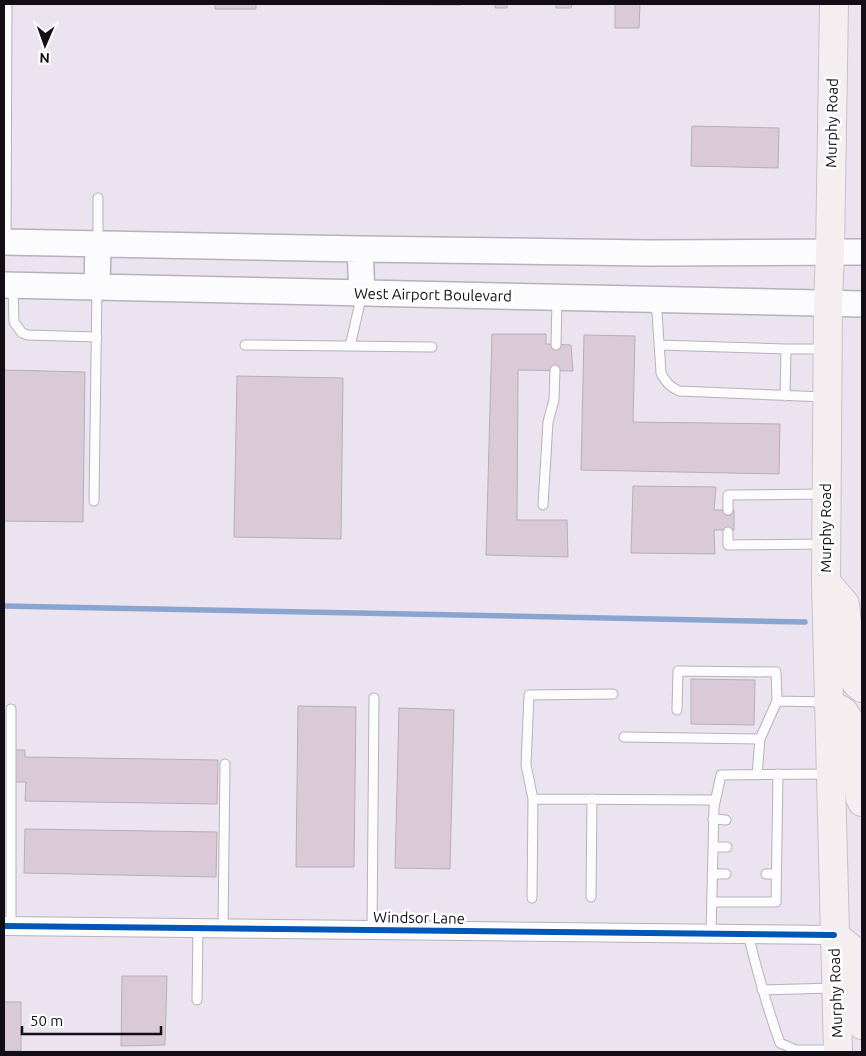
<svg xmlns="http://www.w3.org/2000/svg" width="866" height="1056" viewBox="0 0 866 1056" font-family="Ubuntu,sans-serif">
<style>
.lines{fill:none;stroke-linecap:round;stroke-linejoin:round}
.stream{stroke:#8aa4d0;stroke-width:5.5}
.building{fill:#dacad7;stroke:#b6aeb6}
.service-casing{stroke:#b6b1ba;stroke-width:11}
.minor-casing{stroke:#b6b1ba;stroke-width:20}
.secondary-casing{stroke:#b6b1ba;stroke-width:28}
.primary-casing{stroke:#c4c1c6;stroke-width:30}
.service{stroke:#fcfbfd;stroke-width:9}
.minor{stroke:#fcfbfd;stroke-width:18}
.secondary{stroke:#fcfbfd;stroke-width:25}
.primary{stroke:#f5eef0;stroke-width:28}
.cycleway-casing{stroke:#fff;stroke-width:9}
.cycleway{stroke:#0057b8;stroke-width:6}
.labels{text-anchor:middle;stroke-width:5;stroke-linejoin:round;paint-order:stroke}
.street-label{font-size:15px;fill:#130e15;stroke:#fff}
</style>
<rect width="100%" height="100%" fill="#ebe4f0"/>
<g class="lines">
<path class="stream" d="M 4,606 L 805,622"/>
</g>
<path class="building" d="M 215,4 L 461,4 L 461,5 L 256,4 L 256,9 L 215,9 Z
M 495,4 L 507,4 L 507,8 L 495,8 Z
M 556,4 L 572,4 L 571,8 L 556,8 Z
M 615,4 L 640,4 L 639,28 L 615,28 Z
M 692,126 L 779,128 L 778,168 L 691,166 Z
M 492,334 L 546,334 L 546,344 L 571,345 L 573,371 L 518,370 L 517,520 L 567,520 L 568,557 L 486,555 Z
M 584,335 L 635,336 L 633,422 L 780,424 L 779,474 L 581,470 Z
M 4,370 L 85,372 L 83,522 L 4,521 Z
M 237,376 L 343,378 L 341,539 L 234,537 Z
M 633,486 L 716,487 L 714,510 L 734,510 L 734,530 L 714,530 L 715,554 L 631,553 Z
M 691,679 L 755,680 L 754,725 L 691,724 Z
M 298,706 L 356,707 L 354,867 L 296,867 Z
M 399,708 L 454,710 L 450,869 L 395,868 Z
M 13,750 L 25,750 L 25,757 L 218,760 L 217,804 L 25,801 L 26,782 L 13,782 Z
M 25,829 L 217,832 L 216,877 L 24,873 Z
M 122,976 L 167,976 L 165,1045 L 121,1046 Z
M 4,1002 L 21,1002 L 21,1051 L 4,1051 Z"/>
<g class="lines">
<g class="service-casing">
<path id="service" d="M 6,241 L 7,4
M 98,243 L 98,198
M 13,286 L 14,322 L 22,333 L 28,335 L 97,337
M 651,303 L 657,312 L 661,373 C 665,382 670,387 679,391 L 825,397
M 245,345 L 432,347
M 556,345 L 557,300
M 659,345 L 786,349 L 824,349
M 350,346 L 362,294
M 785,396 L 786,349
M 94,501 L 97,287
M 543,505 L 548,422 L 554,400 L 555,370
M 728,510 L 728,495 L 825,494
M 728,532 L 728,545 L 824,544
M 677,710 L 678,671 L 776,672 L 777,701 L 826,702
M 624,737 L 760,739
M 757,775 L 760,739 L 777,701
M 533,799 L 526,765 L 529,695 L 613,694
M 713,819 L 726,820
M 713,847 L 727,847
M 712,874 L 726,874
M 766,874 L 776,874
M 591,897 L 592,799
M 532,898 L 533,799 L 715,800
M 712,902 L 776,902 L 778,774
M 11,926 L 11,709
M 223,928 L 225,764
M 372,930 L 374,698
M 711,934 L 714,807 L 721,775 L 827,774
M 748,934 C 757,971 767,1007 780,1043 L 796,1050 L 835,1050
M 762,990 L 833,988
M 197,1000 L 198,928"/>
</g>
<g class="minor-casing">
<path id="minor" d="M 4,926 L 834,935"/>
</g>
<g class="secondary-casing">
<path id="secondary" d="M 4,242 L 360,249 L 650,253 L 862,252
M 360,249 L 362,293
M 4,285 L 862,304
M 97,287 L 98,244"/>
</g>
<g class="primary-casing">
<path id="primary" d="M 834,4 L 830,252 L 828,303 L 826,582 L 838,1052
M 826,582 L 845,604 L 851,662 L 856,683 L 862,688
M 828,702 L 844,712 L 855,729 L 860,798 L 862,802
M 834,935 L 853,950 L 859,974 L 862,1025"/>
</g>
<use href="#service" class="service"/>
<use href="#minor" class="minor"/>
<use href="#secondary" class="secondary"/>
<use href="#primary" class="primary"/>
<g class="cycleway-casing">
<path id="cycleway" d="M 4,926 L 834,935"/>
</g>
<use href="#cycleway" class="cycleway"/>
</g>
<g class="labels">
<g class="street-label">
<text transform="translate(832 123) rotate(-89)" y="5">Murphy Road</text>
<text transform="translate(433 295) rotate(1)" y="5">West Airport Boulevard</text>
<text transform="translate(826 528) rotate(-90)" y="5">Murphy Road</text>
<text transform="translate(419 918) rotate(1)" y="5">Windsor Lane</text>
<text transform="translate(836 993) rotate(-92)" y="5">Murphy Road</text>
</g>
</g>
<rect width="866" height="1056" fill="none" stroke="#130e15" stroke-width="10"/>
<g transform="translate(45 45) rotate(182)" stroke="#ffffff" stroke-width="4" paint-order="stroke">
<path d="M0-4L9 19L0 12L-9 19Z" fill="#130e15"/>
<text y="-8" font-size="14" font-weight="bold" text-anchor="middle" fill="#130e15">N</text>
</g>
<path d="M22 1026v8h139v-8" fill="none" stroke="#130e15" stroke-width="2.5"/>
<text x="30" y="1026" font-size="15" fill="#130e15" stroke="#ffffff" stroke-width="4" paint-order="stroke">50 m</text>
</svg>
